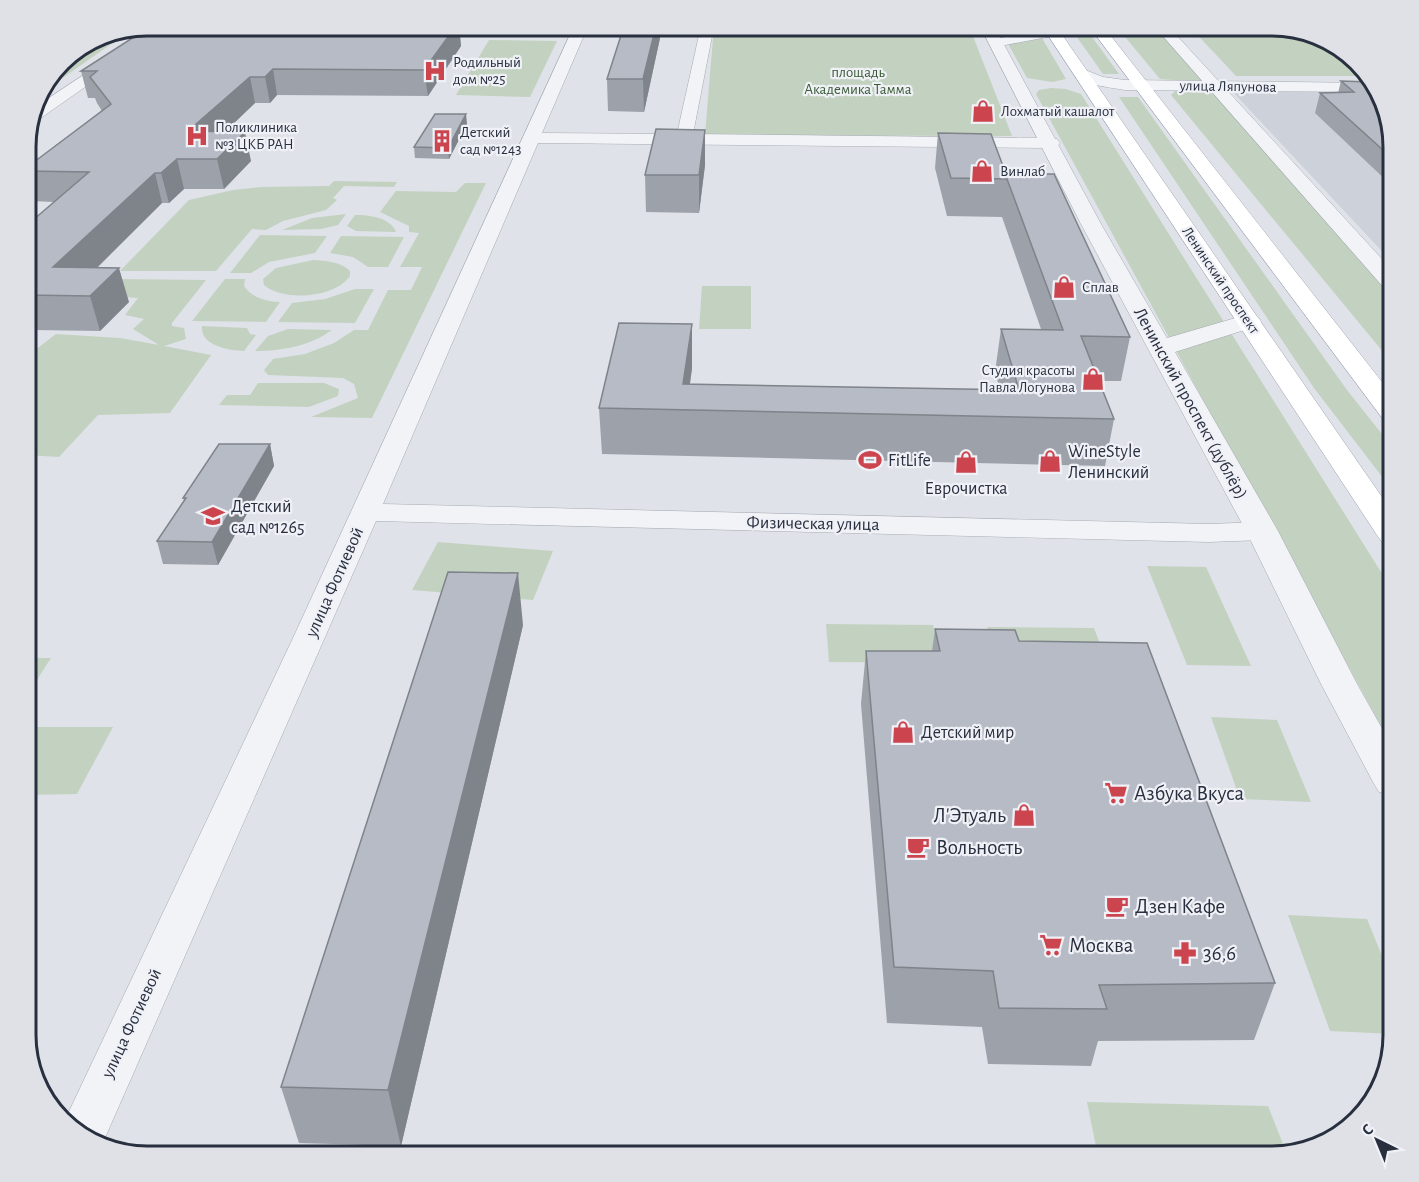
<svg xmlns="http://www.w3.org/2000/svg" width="1419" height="1182" viewBox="0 0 1419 1182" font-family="'Alegreya Sans',sans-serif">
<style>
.built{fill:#cdd1da}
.green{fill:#c3d2c0}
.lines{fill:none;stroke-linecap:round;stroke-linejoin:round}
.minor-casing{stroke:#a4a9b2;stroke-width:1}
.tertiary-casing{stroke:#a4a9b2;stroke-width:1}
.primary-casing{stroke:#9fa5b4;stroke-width:1}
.minor{fill:#f2f3f7;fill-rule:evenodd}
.tertiary{fill:#f2f3f7;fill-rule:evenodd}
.primary{fill:#fff;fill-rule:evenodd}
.wall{fill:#9da1a9}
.shaded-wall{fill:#7f838a}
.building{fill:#b6bbc5;stroke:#7f838a;stroke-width:1.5}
.labels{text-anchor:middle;stroke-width:4.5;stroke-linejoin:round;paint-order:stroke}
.far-poi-label{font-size:15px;fill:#282f3f;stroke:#eff1f6;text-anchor:start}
.far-park-label{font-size:15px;fill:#395b36;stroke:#eff1f6}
.far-street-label{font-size:15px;fill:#282f3f;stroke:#eff1f6}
.street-label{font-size:18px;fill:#282f3f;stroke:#eff1f6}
.poi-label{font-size:18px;fill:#282f3f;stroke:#eff1f6;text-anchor:start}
.near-poi-label{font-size:21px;fill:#282f3f;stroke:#eff1f6;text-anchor:start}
.rim{fill:none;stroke:#282f3f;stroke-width:3}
</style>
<rect width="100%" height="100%" fill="#dfe2e8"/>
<path class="built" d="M 1230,89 L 1378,91 L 1393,147 L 1393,263 Z"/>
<path class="green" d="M 714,26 L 969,26 L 1012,136 L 705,135 Z
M 998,26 L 1035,26 L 1066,79 L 1052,82 L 1027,78 Z
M 1069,26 L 1084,26 L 1119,74 L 1103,74 Z
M 1116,26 L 1154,26 L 1203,80 L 1198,82 L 1160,79 Z
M 1189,26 L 1272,26 L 1318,35 L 1352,56 L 1367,76 L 1236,76 Z
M 134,28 L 37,96 L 67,56 L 101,35 Z
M 489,40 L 557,41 L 530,97 L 456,95 Z
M 1051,88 L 1066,89 L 1081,94 L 1393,591 L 1393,748 L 1036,94 L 1039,90 Z
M 1176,90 L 1195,90 L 1219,95 L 1393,287 L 1393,364 L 1171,95 Z
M 1119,97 L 1138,97 L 1347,390 L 1393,448 L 1393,491 L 1314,388 Z
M 334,181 L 397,182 L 394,187 L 344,186 L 333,198 L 337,200 L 326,210 L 283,221 L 266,230 L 252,229 L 216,271 L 120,271 L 189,200 L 233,190 L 260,187 L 329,186 Z
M 465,183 L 486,183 L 372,418 L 311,417 L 358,398 L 354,384 L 343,378 L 268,375 L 264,370 L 273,359 L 305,354 L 334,343 L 354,330 L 368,330 L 388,290 L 411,290 L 422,267 L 400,267 L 419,233 L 409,232 L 409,226 L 380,212 L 396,191 L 456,192 Z
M 346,214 L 338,225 L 321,229 L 282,230 L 312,218 Z
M 355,215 C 369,215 390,217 396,232 L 356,231 L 347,226 Z
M 260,235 L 327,236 L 315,253 L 269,262 L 251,273 L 230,273 Z
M 341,236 L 404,237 L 388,267 L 368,267 L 353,257 L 330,253 Z
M 313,260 C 326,261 340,261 350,271 L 350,276 C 335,298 284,302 264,285 L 263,279 L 276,268 Z
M 117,279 L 206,280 L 172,323 L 172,326 L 184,328 L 186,339 L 164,346 L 211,355 L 170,413 L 98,415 L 59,457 L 26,455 L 26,357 L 56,334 L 120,338 L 159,345 L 133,329 L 144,319 L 125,315 L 138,298 L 121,297 Z
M 225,279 L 245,279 L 244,286 C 252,298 266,301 280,302 L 266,322 L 192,321 Z
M 702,286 L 751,286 L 751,329 L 699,329 Z
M 355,289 L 374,289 L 355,323 L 278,322 L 292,303 L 325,299 Z
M 202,326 L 247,328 L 250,334 L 256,335 L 244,351 C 229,350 200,346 202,326 Z
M 288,329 L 332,330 C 310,346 282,351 255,351 L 268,336 Z
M 258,383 L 324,383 L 339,389 L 338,396 L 309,407 L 219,405 L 227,395 L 250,395 Z
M 438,542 L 553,551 L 533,600 L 412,590 Z
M 1147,566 L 1206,567 L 1251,666 L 1187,665 Z
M 826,624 L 933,625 L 940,663 L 829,662 Z
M 987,627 L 1094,628 L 1108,665 L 997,664 Z
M 26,658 L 51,658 L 33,686 L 26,686 Z
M 1211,717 L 1277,720 L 1311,802 L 1240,799 Z
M 29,727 L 113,727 L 77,794 L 26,795 L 26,733 Z
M 1288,915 L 1367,919 L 1393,983 L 1393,1034 L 1330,1031 Z
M 1087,1102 L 1268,1106 L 1287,1154 L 1272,1156 L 1098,1156 Z"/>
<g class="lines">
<g class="minor-casing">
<path id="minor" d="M 157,26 L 172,26 L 38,120 L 30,122 L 34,108 Z
M 574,26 L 588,26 L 542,133 L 677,134 L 701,26 L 714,26 L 693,134 L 1051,138 L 1057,139 L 1060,143 L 1057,147 L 1051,148 L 538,143 L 383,504 L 1209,524 L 1262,522 L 1272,525 L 1277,531 L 1272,537 L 1262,540 L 1209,542 L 376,521 L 101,1147 L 64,1122 L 293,638 Z
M 1053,28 L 1060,32 L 1058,35 L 995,47 L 988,43 L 995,39 Z
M 1083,69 L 1103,77 L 1125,80 L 1372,83 L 1378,92 L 1125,90 C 1109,87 1087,86 1075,74 L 1078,71 Z"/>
</g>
<g class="tertiary-casing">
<path id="tertiary" d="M 980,26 L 994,26 L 1101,224 L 1167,338 L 1249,314 L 1257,316 L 1261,321 L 1257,326 L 1175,352 L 1278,531 L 1357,684 L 1393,748 L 1393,796 L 1379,792 L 1373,782 L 1321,684 L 1246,531 L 1081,224 Z
M 1154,26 L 1168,26 L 1393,271 L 1393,291 L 1385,289 Z"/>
</g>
<g class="primary-casing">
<path id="primary" d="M 1042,26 L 1056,26 L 1393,513 L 1393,544 L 1382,542 L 1377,535 Z
M 1089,26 L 1103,26 L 1393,396 L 1393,421 L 1383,419 Z"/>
</g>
<use href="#minor" class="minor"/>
<use href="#tertiary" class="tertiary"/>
<use href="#primary" class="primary"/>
</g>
<path class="wall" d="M 151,26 L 459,26 L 461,46 L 428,96 L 277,95 L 270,103 L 255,103 L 225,132 L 251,161 L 224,189 L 184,189 L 169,203 L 162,203 L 97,268 L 129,302 L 100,331 L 35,330 L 26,338 L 26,226 L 54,202 L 31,201 L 26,185 L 26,168 L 102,111 L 97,103 L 95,98 L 88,98 L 81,71 Z
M 660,38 L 644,112 L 608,111 L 607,79 Z
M 1341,81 L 1371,82 L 1394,147 L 1394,184 L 1390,184 L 1315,113 L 1320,93 L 1338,93 Z
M 467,124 L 449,159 L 415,158 L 414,147 Z
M 938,133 L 1006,174 L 1130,337 L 1121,381 L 1099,381 L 1114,419 L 1105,466 L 602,454 L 599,408 L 692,324 L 692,368 L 690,384 L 1000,390 L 995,372 L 1001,329 L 1041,329 L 1002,217 L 947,216 L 935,168 Z
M 705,165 L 699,213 L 646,212 L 645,175 Z
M 270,444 L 274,466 L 218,565 L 163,564 L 157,541 L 184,500 L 183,498 Z
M 523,625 L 401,1146 L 299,1143 L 281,1087 Z
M 935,629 L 1019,641 L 1275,983 L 1254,1040 L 1098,1041 L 1091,1066 L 988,1064 L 982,1027 L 887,1023 L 861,704 L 866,651 L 932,651 Z"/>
<path class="shaded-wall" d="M 456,26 L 459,26 L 461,46 L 428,96 L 424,70 Z
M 656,26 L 660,26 L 660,38 L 644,112 L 643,79 Z
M 273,69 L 277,95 L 270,103 L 265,77 Z
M 250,77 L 255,103 L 196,159 L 188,131 Z
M 466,114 L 467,124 L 449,159 L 448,148 Z
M 705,130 L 705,165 L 699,213 L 699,175 Z
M 245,132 L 251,161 L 224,189 L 217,159 Z
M 177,159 L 184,189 L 169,203 L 161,173 Z
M 155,173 L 162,203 L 68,296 L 53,267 Z
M 119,268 L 129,302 L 100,331 L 90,296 Z
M 26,301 L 35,330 L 26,338 Z
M 692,324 L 692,368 L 686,410 L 683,384 Z
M 270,444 L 274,466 L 218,565 L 212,542 Z
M 518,573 L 523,625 L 401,1146 L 388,1090 Z"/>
<path class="building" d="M 151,26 L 456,26 L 424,70 L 273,69 L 265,77 L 250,77 L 188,131 L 245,132 L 217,159 L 177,159 L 161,173 L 155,173 L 53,267 L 119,268 L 90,296 L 26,295 L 26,226 L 89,172 L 26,171 L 26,168 L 111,104 L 90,77 L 97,71 L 81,71 Z
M 624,26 L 656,26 L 643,79 L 607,79 Z
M 1341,81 L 1371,82 L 1384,100 L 1394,147 L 1394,160 L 1320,93 L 1354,92 Z
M 435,114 L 466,114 L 448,148 L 414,147 Z
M 656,129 L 705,130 L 699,175 L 645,175 Z
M 938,133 L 991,134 L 1006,174 L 1054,174 L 1130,337 L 1081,336 L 1114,419 L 599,408 L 619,323 L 692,324 L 683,384 L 1019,390 L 1001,329 L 1063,330 L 1007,179 L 951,178 Z
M 219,444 L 270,444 L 212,542 L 157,541 L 186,498 L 183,498 Z
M 448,572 L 518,573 L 388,1090 L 281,1087 Z
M 935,629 L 1015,630 L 1019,641 L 1147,643 L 1275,983 L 1099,985 L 1107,1009 L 999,1008 L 993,971 L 894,967 L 866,651 L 940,651 Z"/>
<defs>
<g id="hospital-bare" transform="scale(1.8)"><path d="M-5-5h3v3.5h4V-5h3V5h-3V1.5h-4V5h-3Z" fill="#cc454e" stroke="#eff1f6" stroke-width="2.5" paint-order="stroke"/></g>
<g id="shop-bare" transform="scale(1.8)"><path d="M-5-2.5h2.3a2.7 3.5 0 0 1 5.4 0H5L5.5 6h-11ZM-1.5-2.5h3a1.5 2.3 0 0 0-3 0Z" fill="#cc454e" stroke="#eff1f6" stroke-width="2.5" paint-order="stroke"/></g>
<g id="building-bare" transform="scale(1.8)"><path d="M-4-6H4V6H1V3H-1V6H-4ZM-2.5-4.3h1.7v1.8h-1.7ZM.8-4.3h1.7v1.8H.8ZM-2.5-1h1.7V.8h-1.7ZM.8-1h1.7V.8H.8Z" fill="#cc454e" stroke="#eff1f6" stroke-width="2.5" paint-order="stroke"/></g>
<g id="stadium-bare" transform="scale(1.8)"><path d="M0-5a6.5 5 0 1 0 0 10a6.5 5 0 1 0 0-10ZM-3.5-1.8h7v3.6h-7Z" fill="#cc454e" stroke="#eff1f6" stroke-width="2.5" paint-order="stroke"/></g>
<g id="school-bare" transform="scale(1.8)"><path d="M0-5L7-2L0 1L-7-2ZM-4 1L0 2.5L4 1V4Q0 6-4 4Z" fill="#cc454e" stroke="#eff1f6" stroke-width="2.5" paint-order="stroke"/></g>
<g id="supermarket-bare" transform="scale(1.8)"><path d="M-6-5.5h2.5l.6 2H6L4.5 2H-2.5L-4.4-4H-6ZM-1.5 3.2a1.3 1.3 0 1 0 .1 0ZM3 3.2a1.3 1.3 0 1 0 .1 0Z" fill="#cc454e" stroke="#eff1f6" stroke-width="2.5" paint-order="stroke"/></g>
<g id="cafe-bare" transform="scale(1.8)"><path d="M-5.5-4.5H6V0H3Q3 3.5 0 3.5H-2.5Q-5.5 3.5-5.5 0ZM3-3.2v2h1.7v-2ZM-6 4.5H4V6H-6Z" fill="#cc454e" stroke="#eff1f6" stroke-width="2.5" paint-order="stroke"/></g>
<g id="pharmacy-bare" transform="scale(1.8)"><path d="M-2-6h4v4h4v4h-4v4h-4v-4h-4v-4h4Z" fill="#cc454e" stroke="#eff1f6" stroke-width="2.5" paint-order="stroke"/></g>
</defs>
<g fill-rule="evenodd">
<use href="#hospital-bare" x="435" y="71"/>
<use href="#shop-bare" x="983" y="111"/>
<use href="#hospital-bare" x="197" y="136"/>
<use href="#building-bare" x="442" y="141"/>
<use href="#shop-bare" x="982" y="171"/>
<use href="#shop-bare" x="1064" y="287"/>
<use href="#shop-bare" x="1093" y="379"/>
<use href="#stadium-bare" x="870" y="460"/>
<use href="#shop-bare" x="1050" y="461"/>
<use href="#shop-bare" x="966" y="462"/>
<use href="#school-bare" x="213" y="516"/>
<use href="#shop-bare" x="903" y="732"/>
<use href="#supermarket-bare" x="1116" y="793"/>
<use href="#shop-bare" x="1024" y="815"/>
<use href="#cafe-bare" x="918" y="847"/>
<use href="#cafe-bare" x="1117" y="906"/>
<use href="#supermarket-bare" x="1051" y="945"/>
<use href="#pharmacy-bare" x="1185" y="953"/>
</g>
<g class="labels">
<g class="far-poi-label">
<text x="453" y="67">Родильный<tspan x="453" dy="17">дом №25</tspan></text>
<text x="1001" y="116">Лохматый кашалот</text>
<text x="215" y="132">Поликлиника<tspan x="215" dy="17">№3 ЦКБ РАН</tspan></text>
<text x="460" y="137">Детский<tspan x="460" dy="17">сад №1243</tspan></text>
<text x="1000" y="176">Винлаб</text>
<text x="1082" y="292">Сплав</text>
<text x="1075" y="375" text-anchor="end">Студия красоты<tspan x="1075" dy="17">Павла Логунова</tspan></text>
</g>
<g class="far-park-label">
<text x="858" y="77">площадь<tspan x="858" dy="17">Академика Тамма</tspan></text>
</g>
<g class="far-street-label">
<text transform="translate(1228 86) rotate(1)" y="5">улица Ляпунова</text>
<text transform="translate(1221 280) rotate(56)" y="5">Ленинский проспект</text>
</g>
<g class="street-label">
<text transform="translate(1191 403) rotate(61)" y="6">Ленинский проспект (дублёр)</text>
<text transform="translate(813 523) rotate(1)" y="6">Физическая улица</text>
<text transform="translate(334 582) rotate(-66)" y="6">улица Фотиевой</text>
<text transform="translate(131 1023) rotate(-65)" y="6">улица Фотиевой</text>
</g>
<g class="poi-label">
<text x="1068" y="457">WineStyle<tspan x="1068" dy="21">Ленинский</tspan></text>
<text x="888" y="466">FitLife</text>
<text x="966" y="494" text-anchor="middle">Еврочистка</text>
<text x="231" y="512">Детский<tspan x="231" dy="21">сад №1265</tspan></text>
<text x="921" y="738">Детский мир</text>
</g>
<g class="near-poi-label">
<text x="1134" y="800">Азбука Вкуса</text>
<text x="1006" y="822" text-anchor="end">Л'Этуаль</text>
<text x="936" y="854">Вольность</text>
<text x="1135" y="913">Дзен Кафе</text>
<text x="1069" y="952">Москва</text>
<text x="1203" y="960">36,6</text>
</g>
</g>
<path d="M0 0H1419V1182H0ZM147 36H1272A111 111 0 0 1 1383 147V1035A111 111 0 0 1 1272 1146H147A111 111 0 0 1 36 1035V147A111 111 0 0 1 147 36Z" fill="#dfe1e7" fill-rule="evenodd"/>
<path class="rim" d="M147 36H1272A111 111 0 0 1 1383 147V1035A111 111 0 0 1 1272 1146H147A111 111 0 0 1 36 1035V147A111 111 0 0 1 147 36Z"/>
<g transform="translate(1377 1140) rotate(317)" stroke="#eff1f6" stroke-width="4.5" paint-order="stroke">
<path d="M0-4.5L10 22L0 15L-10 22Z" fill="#282f3f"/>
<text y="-9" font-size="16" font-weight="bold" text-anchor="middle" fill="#282f3f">С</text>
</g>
</svg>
